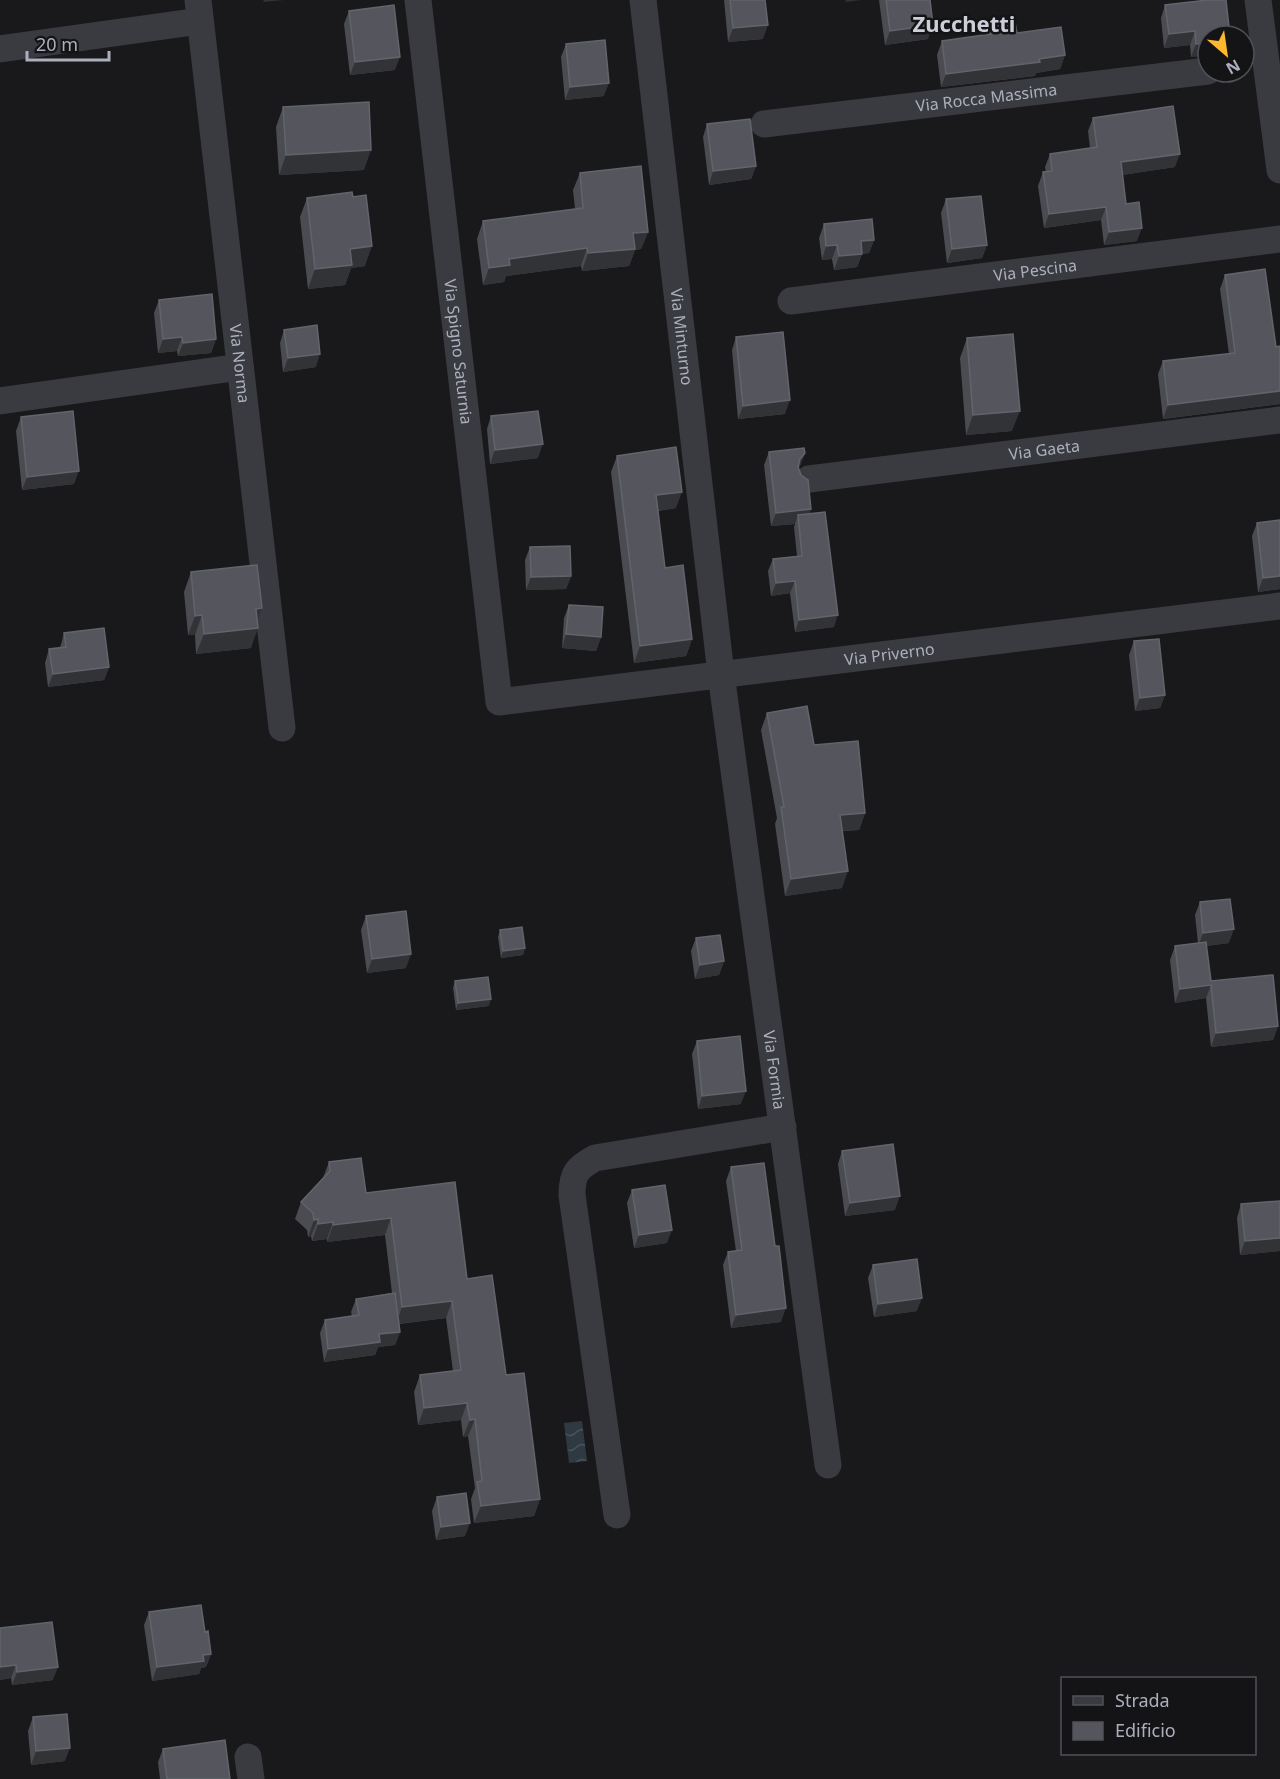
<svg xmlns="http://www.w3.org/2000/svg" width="1280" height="1779" viewBox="0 0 1280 1779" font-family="'Noto Sans',sans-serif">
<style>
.water{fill:url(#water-waves)}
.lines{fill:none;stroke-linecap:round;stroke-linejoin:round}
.street{stroke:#3a3b41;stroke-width:27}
.wall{fill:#4a4c51}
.shaded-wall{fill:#323337}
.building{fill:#55565d;stroke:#62646c;stroke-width:1.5}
.labels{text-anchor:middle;stroke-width:5;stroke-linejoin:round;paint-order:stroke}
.street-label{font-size:16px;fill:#abb0bc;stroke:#141417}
.district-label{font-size:22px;font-weight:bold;fill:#cccfd8;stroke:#141417}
</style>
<defs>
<pattern id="water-waves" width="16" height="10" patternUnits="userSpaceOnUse" patternTransform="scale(1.5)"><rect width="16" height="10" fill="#2e3941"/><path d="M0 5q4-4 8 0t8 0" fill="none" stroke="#4a535a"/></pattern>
</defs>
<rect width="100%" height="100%" fill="#19191c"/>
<path class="water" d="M 582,1421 L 587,1461 L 569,1463 L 564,1423 Z"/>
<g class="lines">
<g class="street">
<path id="s1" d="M 198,0 L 282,728"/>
<path id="s2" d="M 418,0 L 499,702 L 1280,606"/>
<path id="s3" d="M 643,0 L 721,674 L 828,1465"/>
<path d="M 1258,0 L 1280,170"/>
<path d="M 0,49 L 200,21"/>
<path id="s4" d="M 764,124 L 1208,71"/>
<path id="s5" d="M 791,301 L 1280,239"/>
<path d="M 0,401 L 240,367"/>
<path id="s6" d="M 809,479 L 1280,420"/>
<path d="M 617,1515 L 572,1195 C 572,1173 577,1168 595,1158 L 783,1127"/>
<path d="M 248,1757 L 251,1779"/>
</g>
</g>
<path class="wall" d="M 724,0 L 765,0 L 763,39 L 728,42 Z
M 879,0 L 930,0 L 928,39 L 885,45 Z
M 1165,5 L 1230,36 L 1191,57 L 1190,45 L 1164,48 L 1161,18 Z
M 349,11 L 395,70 L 350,75 L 344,24 Z
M 990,26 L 1017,33 L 1065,55 L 1060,69 L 1036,73 L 1035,76 L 941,87 L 937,55 L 942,41 L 986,35 Z
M 566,44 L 604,96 L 565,100 L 561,57 Z
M 283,107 L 364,170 L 279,175 L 276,127 Z
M 1093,118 L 1175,167 L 1122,175 L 1126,204 L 1137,241 L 1104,245 L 1101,220 L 1044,228 L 1038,186 L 1043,172 L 1046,172 L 1045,167 L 1050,154 L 1090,148 L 1088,131 Z
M 707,124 L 756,166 L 751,179 L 709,185 L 703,137 Z
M 580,173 L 648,232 L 641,249 L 635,250 L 629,266 L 582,271 L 581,266 L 506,276 L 504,282 L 483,285 L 477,239 L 483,221 L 575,209 L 573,190 Z
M 307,198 L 365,266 L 351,268 L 345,285 L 308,289 L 300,217 Z
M 946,199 L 987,245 L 982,258 L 947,263 L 941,213 Z
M 824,224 L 874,240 L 869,253 L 862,254 L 857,267 L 834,270 L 832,259 L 822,260 L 819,238 Z
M 1225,275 L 1276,347 L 1280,346 L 1280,404 L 1163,419 L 1158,374 L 1163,361 L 1229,354 L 1220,289 Z
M 159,300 L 216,339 L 211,353 L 178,356 L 177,351 L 158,353 L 154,313 Z
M 284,330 L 316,367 L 283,372 L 280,343 Z
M 736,337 L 785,414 L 738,419 L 732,350 Z
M 967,338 L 1012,431 L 966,435 L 960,358 Z
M 491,416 L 538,458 L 490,464 L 487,429 Z
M 21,417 L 74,484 L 22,490 L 16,431 Z
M 769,452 L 805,453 L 799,468 L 811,509 L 809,514 L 834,627 L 795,632 L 790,593 L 771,596 L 768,571 L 773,559 L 797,556 L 794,527 L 795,524 L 771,526 L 764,465 Z
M 617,456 L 676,508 L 658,511 L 665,568 L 692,639 L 686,656 L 634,663 L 611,472 Z
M 1280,520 L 1280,589 L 1258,592 L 1252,536 L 1257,523 Z
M 530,547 L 571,576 L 566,589 L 526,590 L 525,560 Z
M 191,572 L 262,608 L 257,621 L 251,648 L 196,654 L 195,635 L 188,635 L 184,592 Z
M 569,605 L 601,637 L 596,651 L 562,648 L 564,618 Z
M 64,633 L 109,667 L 104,680 L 48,687 L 45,663 L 49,649 L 60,648 Z
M 1134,641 L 1165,695 L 1160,708 L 1135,711 L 1129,655 Z
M 767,713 L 814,745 L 865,813 L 859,830 L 842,831 L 842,888 L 785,896 L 775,824 L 777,818 L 761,730 Z
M 1200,902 L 1229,943 L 1206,946 L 1211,981 L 1278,1026 L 1273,1040 L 1211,1047 L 1206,998 L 1175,1003 L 1170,960 L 1175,946 L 1198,943 L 1195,915 Z
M 366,916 L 406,968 L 367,973 L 361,930 Z
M 500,930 L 525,948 L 523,955 L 501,958 L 498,937 Z
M 696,938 L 724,961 L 719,975 L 695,979 L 691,951 Z
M 455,981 L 489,1006 L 456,1010 L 453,988 Z
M 697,1041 L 741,1104 L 698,1109 L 692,1054 Z
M 842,1151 L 895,1210 L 845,1216 L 838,1164 Z
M 329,1162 L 467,1279 L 506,1375 L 540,1499 L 534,1516 L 474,1523 L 471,1499 L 475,1488 L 468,1436 L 463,1437 L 461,1420 L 418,1425 L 414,1392 L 420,1375 L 453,1371 L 446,1318 L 399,1324 L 400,1332 L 395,1345 L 378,1347 L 375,1355 L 324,1362 L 320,1333 L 325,1320 L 352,1316 L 351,1312 L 356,1299 L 392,1293 L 385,1235 L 327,1242 L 327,1239 L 312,1241 L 311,1236 L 308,1237 L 307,1230 L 295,1219 L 301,1202 L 323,1178 Z
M 731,1167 L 775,1246 L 781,1322 L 731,1328 L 723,1265 L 728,1252 L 736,1251 L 726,1181 Z
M 632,1190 L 667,1243 L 634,1248 L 627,1203 Z
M 1280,1201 L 1280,1251 L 1240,1255 L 1237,1218 L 1241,1204 Z
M 873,1265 L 917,1311 L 874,1317 L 868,1278 Z
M 437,1497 L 465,1536 L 436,1540 L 432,1511 Z
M 149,1612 L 205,1632 L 211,1654 L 206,1667 L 201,1668 L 199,1674 L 152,1681 L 144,1625 Z
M 0,1628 L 53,1680 L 12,1685 L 11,1678 L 0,1680 Z
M 33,1717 L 65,1761 L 31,1765 L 28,1731 Z
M 163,1749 L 230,1779 L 160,1779 L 158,1762 Z"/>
<path class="shaded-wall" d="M 264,0 L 284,0 L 263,2 Z
M 846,0 L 861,0 L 845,2 Z
M 768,25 L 763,39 L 728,42 L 733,28 Z
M 933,25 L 928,39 L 885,45 L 890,31 Z
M 1195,31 L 1190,45 L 1164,48 L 1169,34 Z
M 1208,43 L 1208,56 L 1191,57 L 1196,44 Z
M 1065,55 L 1060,69 L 1036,73 L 1035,76 L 941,87 L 946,74 Z
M 400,57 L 395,70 L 350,75 L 355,62 Z
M 609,83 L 604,96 L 565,100 L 570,87 Z
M 371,150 L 364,170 L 279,175 L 286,155 Z
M 1180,154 L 1175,167 L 1116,176 L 1121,162 Z
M 756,166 L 751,179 L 709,185 L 713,171 Z
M 1106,207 L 1101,220 L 1044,228 L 1049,214 Z
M 1142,228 L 1137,241 L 1104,245 L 1109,232 Z
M 648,232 L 641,249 L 635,250 L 629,266 L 582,271 L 588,253 L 633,233 Z
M 874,240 L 869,253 L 862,254 L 857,267 L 834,270 L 839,256 L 861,241 Z
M 837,245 L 832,259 L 822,260 L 826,246 Z
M 987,245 L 982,258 L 947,263 L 952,249 Z
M 372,246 L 365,266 L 351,268 L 345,285 L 308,289 L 315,269 L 350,249 Z
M 587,248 L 581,266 L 506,276 L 504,282 L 483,285 L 489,268 L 509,259 Z
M 182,337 L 177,351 L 158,353 L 163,339 Z
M 216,339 L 211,353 L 178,356 L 183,343 Z
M 320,354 L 316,367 L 283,372 L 288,358 Z
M 1280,391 L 1280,404 L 1163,419 L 1168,405 Z
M 790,400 L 785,414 L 738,419 L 743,406 Z
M 1020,411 L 1012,431 L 966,435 L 973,415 Z
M 543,444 L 538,458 L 490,464 L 495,450 Z
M 805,453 L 800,466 L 795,472 L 800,459 Z
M 79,471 L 74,484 L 22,490 L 27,477 Z
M 682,492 L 676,508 L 650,512 L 656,495 Z
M 811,509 L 806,522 L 798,515 L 795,524 L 771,526 L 776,513 Z
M 571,576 L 566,589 L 526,590 L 531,577 Z
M 1280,576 L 1280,589 L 1258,592 L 1263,578 Z
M 795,581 L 790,593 L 771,596 L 776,583 Z
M 262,608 L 255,628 L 256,609 Z
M 202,615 L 195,635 L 188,635 L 195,616 Z
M 838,615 L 834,627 L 795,632 L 799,620 Z
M 258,628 L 251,648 L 196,654 L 204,634 Z
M 566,634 L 601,637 L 596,651 L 562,648 Z
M 692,639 L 686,656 L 634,663 L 640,646 Z
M 109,667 L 104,680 L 48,687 L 53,674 Z
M 1165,695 L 1160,708 L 1135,711 L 1140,698 Z
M 865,813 L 859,830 L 834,831 L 840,815 Z
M 848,871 L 842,888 L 785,896 L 791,879 Z
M 1234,929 L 1229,943 L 1198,947 L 1203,933 Z
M 525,948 L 523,955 L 501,958 L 503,951 Z
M 411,954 L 406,968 L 367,973 L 372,959 Z
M 724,961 L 719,975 L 695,979 L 700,965 Z
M 1211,985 L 1206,998 L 1175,1003 L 1180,989 Z
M 491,999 L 489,1006 L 456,1010 L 458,1003 Z
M 1278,1026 L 1273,1040 L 1211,1047 L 1216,1033 Z
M 746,1091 L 741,1104 L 698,1109 L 702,1096 Z
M 900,1196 L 895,1210 L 845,1216 L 850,1203 Z
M 391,1218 L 385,1235 L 327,1242 L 333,1225 Z
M 318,1219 L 311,1236 L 308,1237 L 314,1220 Z
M 333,1222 L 327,1239 L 312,1241 L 318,1224 Z
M 672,1230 L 667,1243 L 634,1248 L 639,1235 Z
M 1280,1238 L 1280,1251 L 1240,1255 L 1245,1241 Z
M 922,1298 L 917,1311 L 874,1317 L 878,1304 Z
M 452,1301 L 446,1318 L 396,1324 L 402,1307 Z
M 786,1308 L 781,1322 L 731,1328 L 736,1315 Z
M 400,1332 L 395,1345 L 378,1347 L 375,1355 L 324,1362 L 328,1349 L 379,1334 Z
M 467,1403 L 461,1420 L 418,1425 L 424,1408 Z
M 475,1419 L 468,1436 L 463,1437 L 470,1420 Z
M 540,1499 L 534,1516 L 474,1523 L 481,1506 Z
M 470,1523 L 465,1536 L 436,1540 L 441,1527 Z
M 211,1654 L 206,1667 L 201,1668 L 199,1674 L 152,1681 L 157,1667 L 203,1655 Z
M 16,1665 L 11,1678 L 0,1680 L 0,1667 Z
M 58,1667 L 53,1680 L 12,1685 L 17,1672 Z
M 70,1748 L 65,1761 L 31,1765 L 36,1751 Z"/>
<path class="building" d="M 730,0 L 765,0 L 768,25 L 733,28 Z
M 886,0 L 930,0 L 933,25 L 890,31 Z
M 1208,0 L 1226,0 L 1230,36 L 1208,36 L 1208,43 L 1196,44 L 1195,31 L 1169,34 L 1165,5 Z
M 394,5 L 400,57 L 355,62 L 349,11 Z
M 1015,22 L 1017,33 L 1061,27 L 1065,55 L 1039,59 L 1040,62 L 946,74 L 942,41 L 991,34 L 990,26 Z
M 605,40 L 609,83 L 570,87 L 566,44 Z
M 369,102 L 371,150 L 286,155 L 283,107 Z
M 1173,106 L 1180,154 L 1121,162 L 1126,204 L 1139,202 L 1142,228 L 1109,232 L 1106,207 L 1049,214 L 1043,172 L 1052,171 L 1050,154 L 1097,147 L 1093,118 Z
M 750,119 L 756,166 L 713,171 L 707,124 Z
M 641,166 L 648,232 L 633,233 L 635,249 L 588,253 L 587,248 L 509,259 L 510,265 L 489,268 L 483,221 L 583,208 L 580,173 Z
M 352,192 L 353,197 L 366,195 L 372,246 L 350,249 L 352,265 L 315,269 L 307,198 Z
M 981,196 L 987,245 L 952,249 L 946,199 Z
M 872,219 L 874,240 L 861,241 L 862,254 L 839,256 L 837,245 L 826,246 L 824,224 Z
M 1265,269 L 1276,347 L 1280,346 L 1280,391 L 1168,405 L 1163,361 L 1235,353 L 1225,275 Z
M 212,294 L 216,339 L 183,343 L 182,337 L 163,339 L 159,300 Z
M 317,325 L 320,354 L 288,358 L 284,330 Z
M 783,332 L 790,400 L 743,406 L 736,337 Z
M 1013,334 L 1020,411 L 973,415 L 967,338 Z
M 73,411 L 79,471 L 27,477 L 21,417 Z
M 538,411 L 543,444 L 495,450 L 491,416 Z
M 676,447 L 682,492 L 656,495 L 665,568 L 683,565 L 692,639 L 640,646 L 617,456 Z
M 804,448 L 805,453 L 800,459 L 798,467 L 801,475 L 808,480 L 811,509 L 776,513 L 769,452 Z
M 825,512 L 838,615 L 799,620 L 795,581 L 776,583 L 773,559 L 802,556 L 798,515 Z
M 1280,520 L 1280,576 L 1263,578 L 1257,523 Z
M 570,546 L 571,576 L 531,577 L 530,547 Z
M 257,565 L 262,608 L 256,609 L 258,628 L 204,634 L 202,615 L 195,616 L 191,572 Z
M 569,605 L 603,607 L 601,637 L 566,634 Z
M 104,628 L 109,667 L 53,674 L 49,649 L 66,647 L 64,633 Z
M 1159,639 L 1165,695 L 1140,698 L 1134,641 Z
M 807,706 L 814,745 L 858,741 L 865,813 L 840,815 L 848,871 L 791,879 L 781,807 L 784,807 L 767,713 Z
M 1230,899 L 1234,929 L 1203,933 L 1200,902 Z
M 406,911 L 411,954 L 372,959 L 366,916 Z
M 522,927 L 525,948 L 503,951 L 500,930 Z
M 720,935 L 724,961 L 700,965 L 696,938 Z
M 1206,942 L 1211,981 L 1273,975 L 1278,1026 L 1216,1033 L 1211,985 L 1180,989 L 1175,946 Z
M 488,977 L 491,999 L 458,1003 L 455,981 Z
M 740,1036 L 746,1091 L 702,1096 L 697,1041 Z
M 893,1144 L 900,1196 L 850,1203 L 842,1151 Z
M 361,1158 L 366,1193 L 455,1182 L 467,1279 L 492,1275 L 506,1375 L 524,1373 L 540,1499 L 481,1506 L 477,1482 L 482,1481 L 475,1419 L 470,1420 L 467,1403 L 424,1408 L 420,1375 L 461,1370 L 452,1301 L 402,1307 L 391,1218 L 333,1225 L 333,1222 L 318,1224 L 318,1219 L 314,1220 L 313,1213 L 301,1202 L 330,1171 L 329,1162 Z
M 764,1163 L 775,1246 L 779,1246 L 786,1308 L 736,1315 L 728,1252 L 742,1250 L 731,1167 Z
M 665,1185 L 672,1230 L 639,1235 L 632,1190 Z
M 1280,1201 L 1280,1238 L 1245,1241 L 1241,1204 Z
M 917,1259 L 922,1298 L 878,1304 L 873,1265 Z
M 395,1293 L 400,1332 L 379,1334 L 380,1342 L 328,1349 L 325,1320 L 359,1315 L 356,1299 Z
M 466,1493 L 470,1523 L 441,1527 L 437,1497 Z
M 201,1605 L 205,1632 L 208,1631 L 211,1654 L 203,1655 L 204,1661 L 157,1667 L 149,1612 Z
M 52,1622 L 58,1667 L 17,1672 L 16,1665 L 0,1667 L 0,1628 Z
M 67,1714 L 70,1748 L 36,1751 L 33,1717 Z
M 225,1740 L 230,1779 L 167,1779 L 163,1749 Z"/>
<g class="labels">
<g class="street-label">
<text dy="6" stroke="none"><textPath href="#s4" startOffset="224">Via Rocca Massima</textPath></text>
<text dy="6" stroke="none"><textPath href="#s5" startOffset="246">Via Pescina</textPath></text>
<text dy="6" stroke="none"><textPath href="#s3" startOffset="339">Via Minturno</textPath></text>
<text dy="6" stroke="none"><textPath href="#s2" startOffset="354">Via Spigno Saturnia</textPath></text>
<text dy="6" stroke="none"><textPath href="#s1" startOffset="366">Via Norma</textPath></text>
<text dy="6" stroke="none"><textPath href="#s6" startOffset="237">Via Gaeta</textPath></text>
<text dy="6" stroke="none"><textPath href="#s2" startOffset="1100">Via Priverno</textPath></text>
<text dy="6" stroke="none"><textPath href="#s3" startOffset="1078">Via Formia</textPath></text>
</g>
<g class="district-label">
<text x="964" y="32">Zucchetti</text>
</g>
</g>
<rect x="1061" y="1677" width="195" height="78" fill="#141417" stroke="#505259" stroke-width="1.5"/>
<rect x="1073" y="1696" width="30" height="9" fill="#3a3b41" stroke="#505259" stroke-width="1.5"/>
<text x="1115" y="1707" font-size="18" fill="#abb0bc">Strada</text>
<rect x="1073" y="1722" width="30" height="18" fill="#55565d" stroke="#505259" stroke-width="1.5"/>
<text x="1115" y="1737" font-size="18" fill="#abb0bc">Edificio</text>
<g transform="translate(1226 54) rotate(151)"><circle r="28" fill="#141417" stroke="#505259" stroke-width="1.5"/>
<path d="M0-4.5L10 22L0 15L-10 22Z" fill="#ffb72e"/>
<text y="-9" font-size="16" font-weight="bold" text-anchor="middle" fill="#abb0bc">N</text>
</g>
<path d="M27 51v9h82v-9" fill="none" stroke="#abb0bc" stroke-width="3"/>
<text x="36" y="51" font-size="18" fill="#abb0bc" stroke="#141417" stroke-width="4.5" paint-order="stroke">20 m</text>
</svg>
